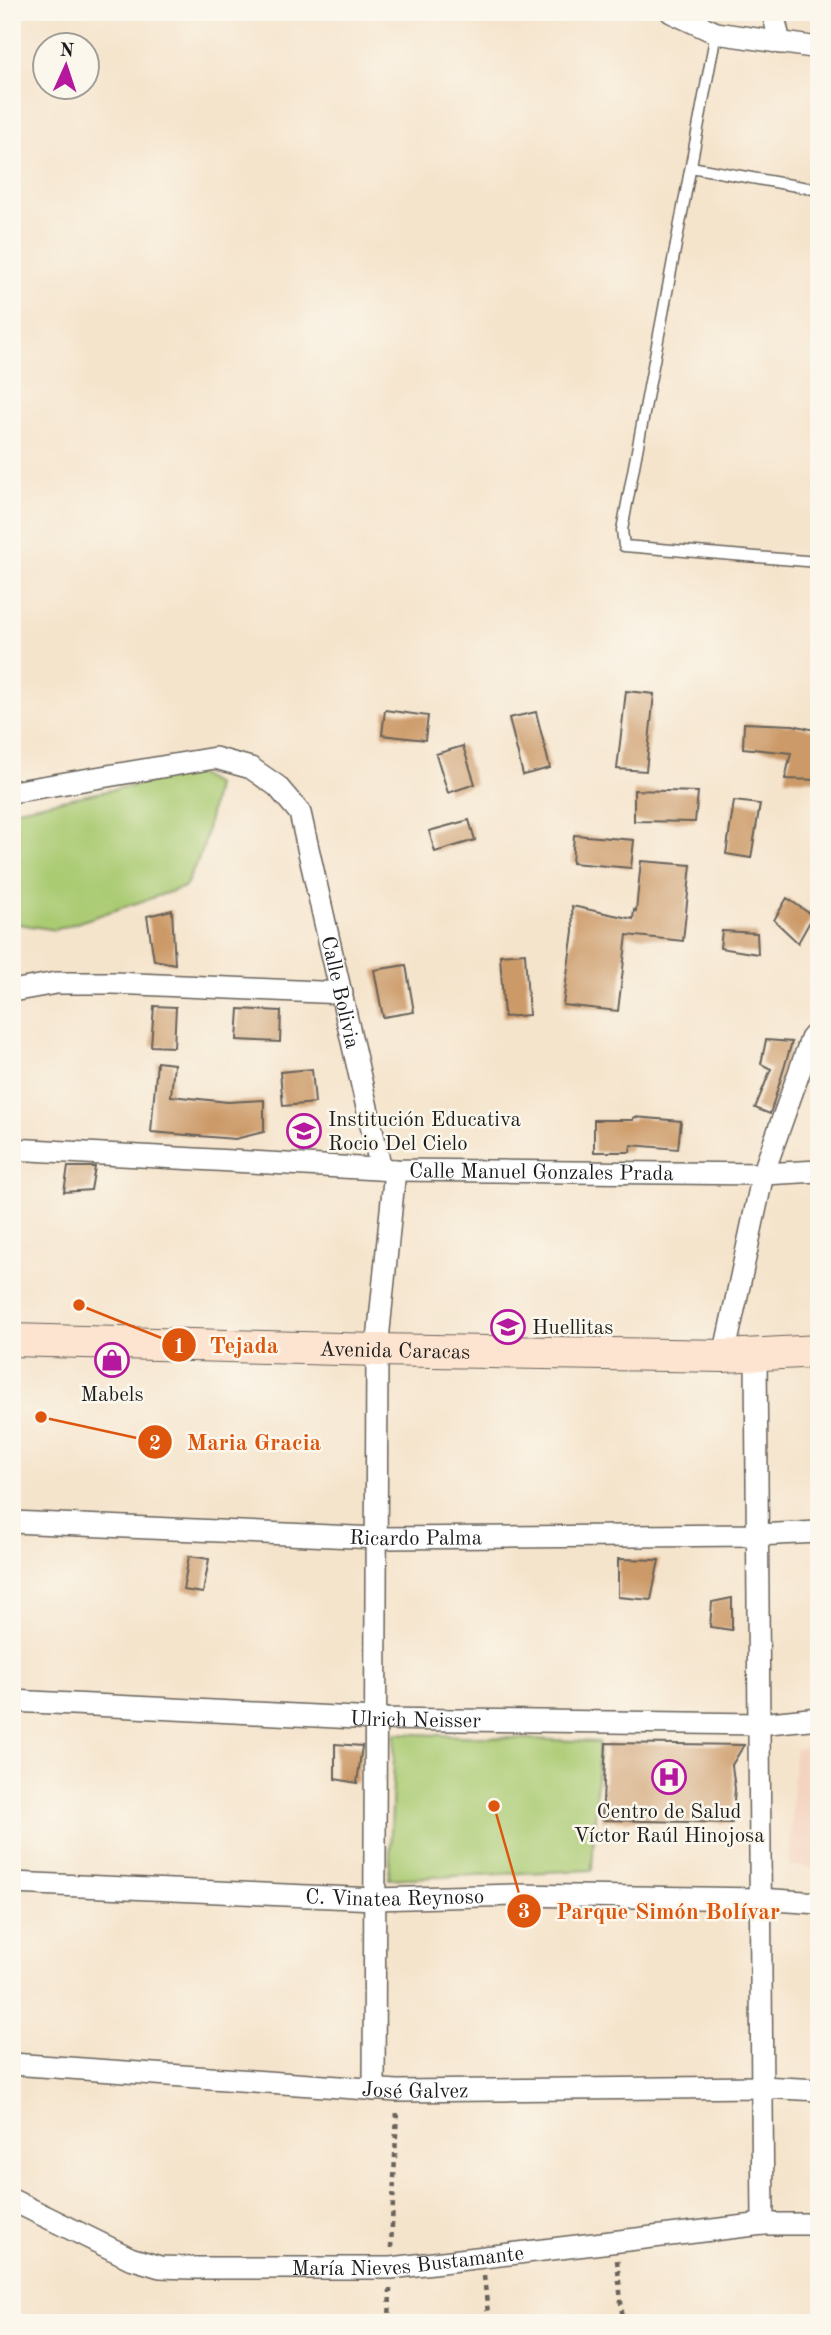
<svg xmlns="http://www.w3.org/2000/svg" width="831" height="2335" viewBox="0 0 831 2335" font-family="'Old Standard TT',serif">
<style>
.built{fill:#f4d3c0}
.green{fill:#abcb73;stroke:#647448;stroke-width:2}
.building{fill:#cc9a68}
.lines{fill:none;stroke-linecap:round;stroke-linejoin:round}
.service-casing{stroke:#68625a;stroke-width:13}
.minor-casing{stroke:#68625a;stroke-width:24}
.secondary-casing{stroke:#68625a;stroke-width:34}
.path{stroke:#68625a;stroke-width:4.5;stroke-dasharray:5 5;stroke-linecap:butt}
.service{stroke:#fff;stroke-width:10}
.minor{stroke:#fff;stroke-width:21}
.secondary{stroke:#fde4d0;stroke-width:32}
.labels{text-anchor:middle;stroke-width:5;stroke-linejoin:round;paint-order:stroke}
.street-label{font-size:21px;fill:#1c1c1c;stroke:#fbf7ec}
.poi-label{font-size:21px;fill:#1c1c1c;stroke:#fbf7ec;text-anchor:start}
.leader{fill:none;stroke:#de560d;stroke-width:2.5}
.callout-dot{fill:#de560d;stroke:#fbf7ec;stroke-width:2.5}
.mark-label{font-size:21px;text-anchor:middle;font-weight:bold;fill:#fff}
.callout-label{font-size:23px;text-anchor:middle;font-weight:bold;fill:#de560d;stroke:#fbf7ec;stroke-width:5;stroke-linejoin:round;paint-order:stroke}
</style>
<rect width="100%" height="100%" fill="#fbf7ec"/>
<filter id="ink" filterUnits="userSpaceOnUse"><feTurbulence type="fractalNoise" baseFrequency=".0143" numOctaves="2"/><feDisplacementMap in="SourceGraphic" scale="14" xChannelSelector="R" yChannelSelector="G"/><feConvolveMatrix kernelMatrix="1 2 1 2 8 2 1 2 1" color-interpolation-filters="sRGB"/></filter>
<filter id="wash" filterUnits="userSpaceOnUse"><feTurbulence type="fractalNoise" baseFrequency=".00686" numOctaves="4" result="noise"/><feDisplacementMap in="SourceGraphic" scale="28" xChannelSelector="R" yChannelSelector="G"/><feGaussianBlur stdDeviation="1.57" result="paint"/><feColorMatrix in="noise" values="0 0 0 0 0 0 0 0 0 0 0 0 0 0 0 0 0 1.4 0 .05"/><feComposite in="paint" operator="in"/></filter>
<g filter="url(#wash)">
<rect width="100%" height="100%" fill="#f5e4cc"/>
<path class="built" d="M 819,1747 L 819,1868 L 789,1866 L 795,1749 Z"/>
<path class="green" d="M 195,773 L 216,785 L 203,849 L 185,887 L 55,930 L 12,923 L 12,810 Z
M 395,1733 L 599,1742 L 592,1870 L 389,1879 Z"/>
<g id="blocks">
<path class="building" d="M 626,691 L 654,694 L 646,771 L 617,769 Z
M 385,710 L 428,716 L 425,740 L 382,735 Z
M 536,712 L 550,768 L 523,775 L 509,718 Z
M 744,723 L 793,725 L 819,731 L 819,780 L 785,779 L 791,753 L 743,748 Z
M 463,746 L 475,784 L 448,793 L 436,754 Z
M 634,790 L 698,792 L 695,822 L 634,821 Z
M 734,801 L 760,804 L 751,858 L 726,854 Z
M 469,820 L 475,840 L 435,852 L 429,831 Z
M 574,835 L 634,840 L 631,868 L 572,863 Z
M 641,861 L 691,865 L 683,941 L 627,935 L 618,1011 L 563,1005 L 573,931 L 572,906 L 633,919 L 634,910 L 636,911 Z
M 787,898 L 813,916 L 798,943 L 774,920 Z
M 172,910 L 175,964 L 154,960 L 147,916 Z
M 722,931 L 757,933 L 758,954 L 720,948 Z
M 525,953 L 529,1015 L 504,1017 L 500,955 Z
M 406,965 L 414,1012 L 383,1017 L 374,970 Z
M 154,1006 L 176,1007 L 174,1047 L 151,1046 Z
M 239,1009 L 281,1011 L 280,1042 L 237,1040 Z
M 766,1040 L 792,1042 L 770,1114 L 755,1108 L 771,1069 L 761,1064 Z
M 157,1062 L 174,1064 L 171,1096 L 228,1102 L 264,1100 L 264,1132 L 235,1139 L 151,1132 Z
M 312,1069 L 315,1103 L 283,1106 L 280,1072 Z
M 634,1117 L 681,1121 L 678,1149 L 631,1145 L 630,1152 L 594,1152 L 594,1120 L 633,1120 Z
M 68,1167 L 95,1167 L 91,1190 L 64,1192 Z
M 189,1556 L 209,1559 L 203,1593 L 183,1590 Z
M 618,1559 L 659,1560 L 651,1600 L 618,1597 Z
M 732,1598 L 732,1630 L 710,1627 L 712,1602 Z
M 606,1743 L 744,1745 L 732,1765 L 735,1789 L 732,1823 L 602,1820 Z
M 335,1744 L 362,1746 L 357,1783 L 335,1779 Z"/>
</g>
</g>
<g filter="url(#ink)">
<use href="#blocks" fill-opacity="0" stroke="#68625a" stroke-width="2"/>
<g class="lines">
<g class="service-casing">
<path id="service" d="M 716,33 L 622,530 L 624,546 L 818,562
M 691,167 L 819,190"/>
</g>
<g class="minor-casing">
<g id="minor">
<path d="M 671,12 L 716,33 L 819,48"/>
<path d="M 773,12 L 780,43"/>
<path id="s1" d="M 12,792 L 215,758 L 251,768 L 277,786 L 300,813 L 381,1169"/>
<path d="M 12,991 L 56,983 L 113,983 L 342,993"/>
<path id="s2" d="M 12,1149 L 395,1170 L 763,1174 L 819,1171"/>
<path d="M 724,1356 L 763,1174 L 811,1039 L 819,1030"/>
<path d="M 756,1356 L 763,2224"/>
<path id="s3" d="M 12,1522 L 377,1538 L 757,1535 L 819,1532"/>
<path id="s4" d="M 12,1701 L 376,1719 L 759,1724 L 819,1718"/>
<path id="s5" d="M 12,1883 L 375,1899 L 515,1895 L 760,1899 L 819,1903"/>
<path id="s6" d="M 12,2064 L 397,2091 L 761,2087 L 819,2090"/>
<path d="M 374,2090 L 377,1350 L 395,1170"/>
<path id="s7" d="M 12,2200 L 130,2258 L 160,2267 L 191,2268 L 391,2268 L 763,2224 L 819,2224"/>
</g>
</g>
<g class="secondary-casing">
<g id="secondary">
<path id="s8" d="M 12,1340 L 377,1350 L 724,1356 L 819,1351"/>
</g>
</g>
<path class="path" d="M 391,2248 L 397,2110
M 617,2260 L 623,2323
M 484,2276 L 489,2323
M 389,2323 L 390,2289"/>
<use href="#service" class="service"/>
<use href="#minor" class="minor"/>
<use href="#secondary" class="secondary"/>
</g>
</g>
<defs>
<g id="school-ring" transform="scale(1.75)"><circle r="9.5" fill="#fbf7ec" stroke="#b5179e" stroke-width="1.5"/><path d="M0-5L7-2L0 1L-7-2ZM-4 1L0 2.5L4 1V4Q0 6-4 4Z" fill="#b5179e"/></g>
<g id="shop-ring" transform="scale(1.75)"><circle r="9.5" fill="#fbf7ec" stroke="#b5179e" stroke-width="1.5"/><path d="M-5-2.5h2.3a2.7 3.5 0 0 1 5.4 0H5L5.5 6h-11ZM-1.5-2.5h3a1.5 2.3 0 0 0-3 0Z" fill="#b5179e"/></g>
<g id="hospital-ring" transform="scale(1.75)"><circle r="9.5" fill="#fbf7ec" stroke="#b5179e" stroke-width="1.5"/><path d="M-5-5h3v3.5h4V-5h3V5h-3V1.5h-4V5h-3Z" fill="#b5179e"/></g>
</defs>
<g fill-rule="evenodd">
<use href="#school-ring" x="304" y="1131"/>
<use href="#school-ring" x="508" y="1327"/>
<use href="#shop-ring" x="112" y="1360"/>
<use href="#hospital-ring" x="669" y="1777"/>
</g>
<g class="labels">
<g class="street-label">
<text dy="7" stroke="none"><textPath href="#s1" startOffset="494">Calle Bolivia</textPath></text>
<text dy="7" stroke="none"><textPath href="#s2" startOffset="530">Calle Manuel Gonzales Prada</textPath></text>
<text dy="7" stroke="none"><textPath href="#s8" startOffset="383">Avenida Caracas</textPath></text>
<text dy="7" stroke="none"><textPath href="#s3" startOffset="404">Ricardo Palma</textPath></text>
<text dy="7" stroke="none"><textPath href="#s4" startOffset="404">Ulrich Neisser</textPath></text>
<text dy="7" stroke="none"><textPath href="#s5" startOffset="383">C. Vinatea Reynoso</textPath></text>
<text dy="7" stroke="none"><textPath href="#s6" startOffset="404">José Galvez</textPath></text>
<text dy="7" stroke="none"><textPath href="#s7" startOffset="411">María Nieves Bustamante</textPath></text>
</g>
<g class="poi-label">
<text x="328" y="1126">Institución Educativa<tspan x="328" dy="24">Rocio Del Cielo</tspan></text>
<text x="532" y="1334">Huellitas</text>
<text x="112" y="1401" text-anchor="middle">Mabels</text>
<text x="669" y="1818" text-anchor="middle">Centro de Salud<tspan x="669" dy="24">Víctor Raúl Hinojosa</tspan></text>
</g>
</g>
<path class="leader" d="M79 1305L179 1345M41 1417L155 1442M494 1806L524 1911"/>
<g class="callout-dot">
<circle cx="79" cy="1305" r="7"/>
<circle cx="41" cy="1417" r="7"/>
<circle cx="494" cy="1806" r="7"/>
<circle cx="179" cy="1345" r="18"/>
<circle cx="155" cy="1442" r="18"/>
<circle cx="524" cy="1911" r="18"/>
</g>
<g class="mark-label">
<text x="179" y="1353">1</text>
<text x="155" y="1450">2</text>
<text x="524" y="1918">3</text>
</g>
<g class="callout-label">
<text x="244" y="1353">Tejada</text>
<text x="254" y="1450">Maria Gracia</text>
<text x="668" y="1919">Parque Simón Bolívar</text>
</g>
<rect width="831" height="2335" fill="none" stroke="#fbf7ec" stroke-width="42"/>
<g transform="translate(66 66) rotate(3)"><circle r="33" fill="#fbf7ec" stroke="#a29f99" stroke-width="2"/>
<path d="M0-5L12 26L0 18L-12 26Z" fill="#b5179e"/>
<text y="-10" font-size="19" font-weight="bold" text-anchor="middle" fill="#1c1c1c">N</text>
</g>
</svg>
